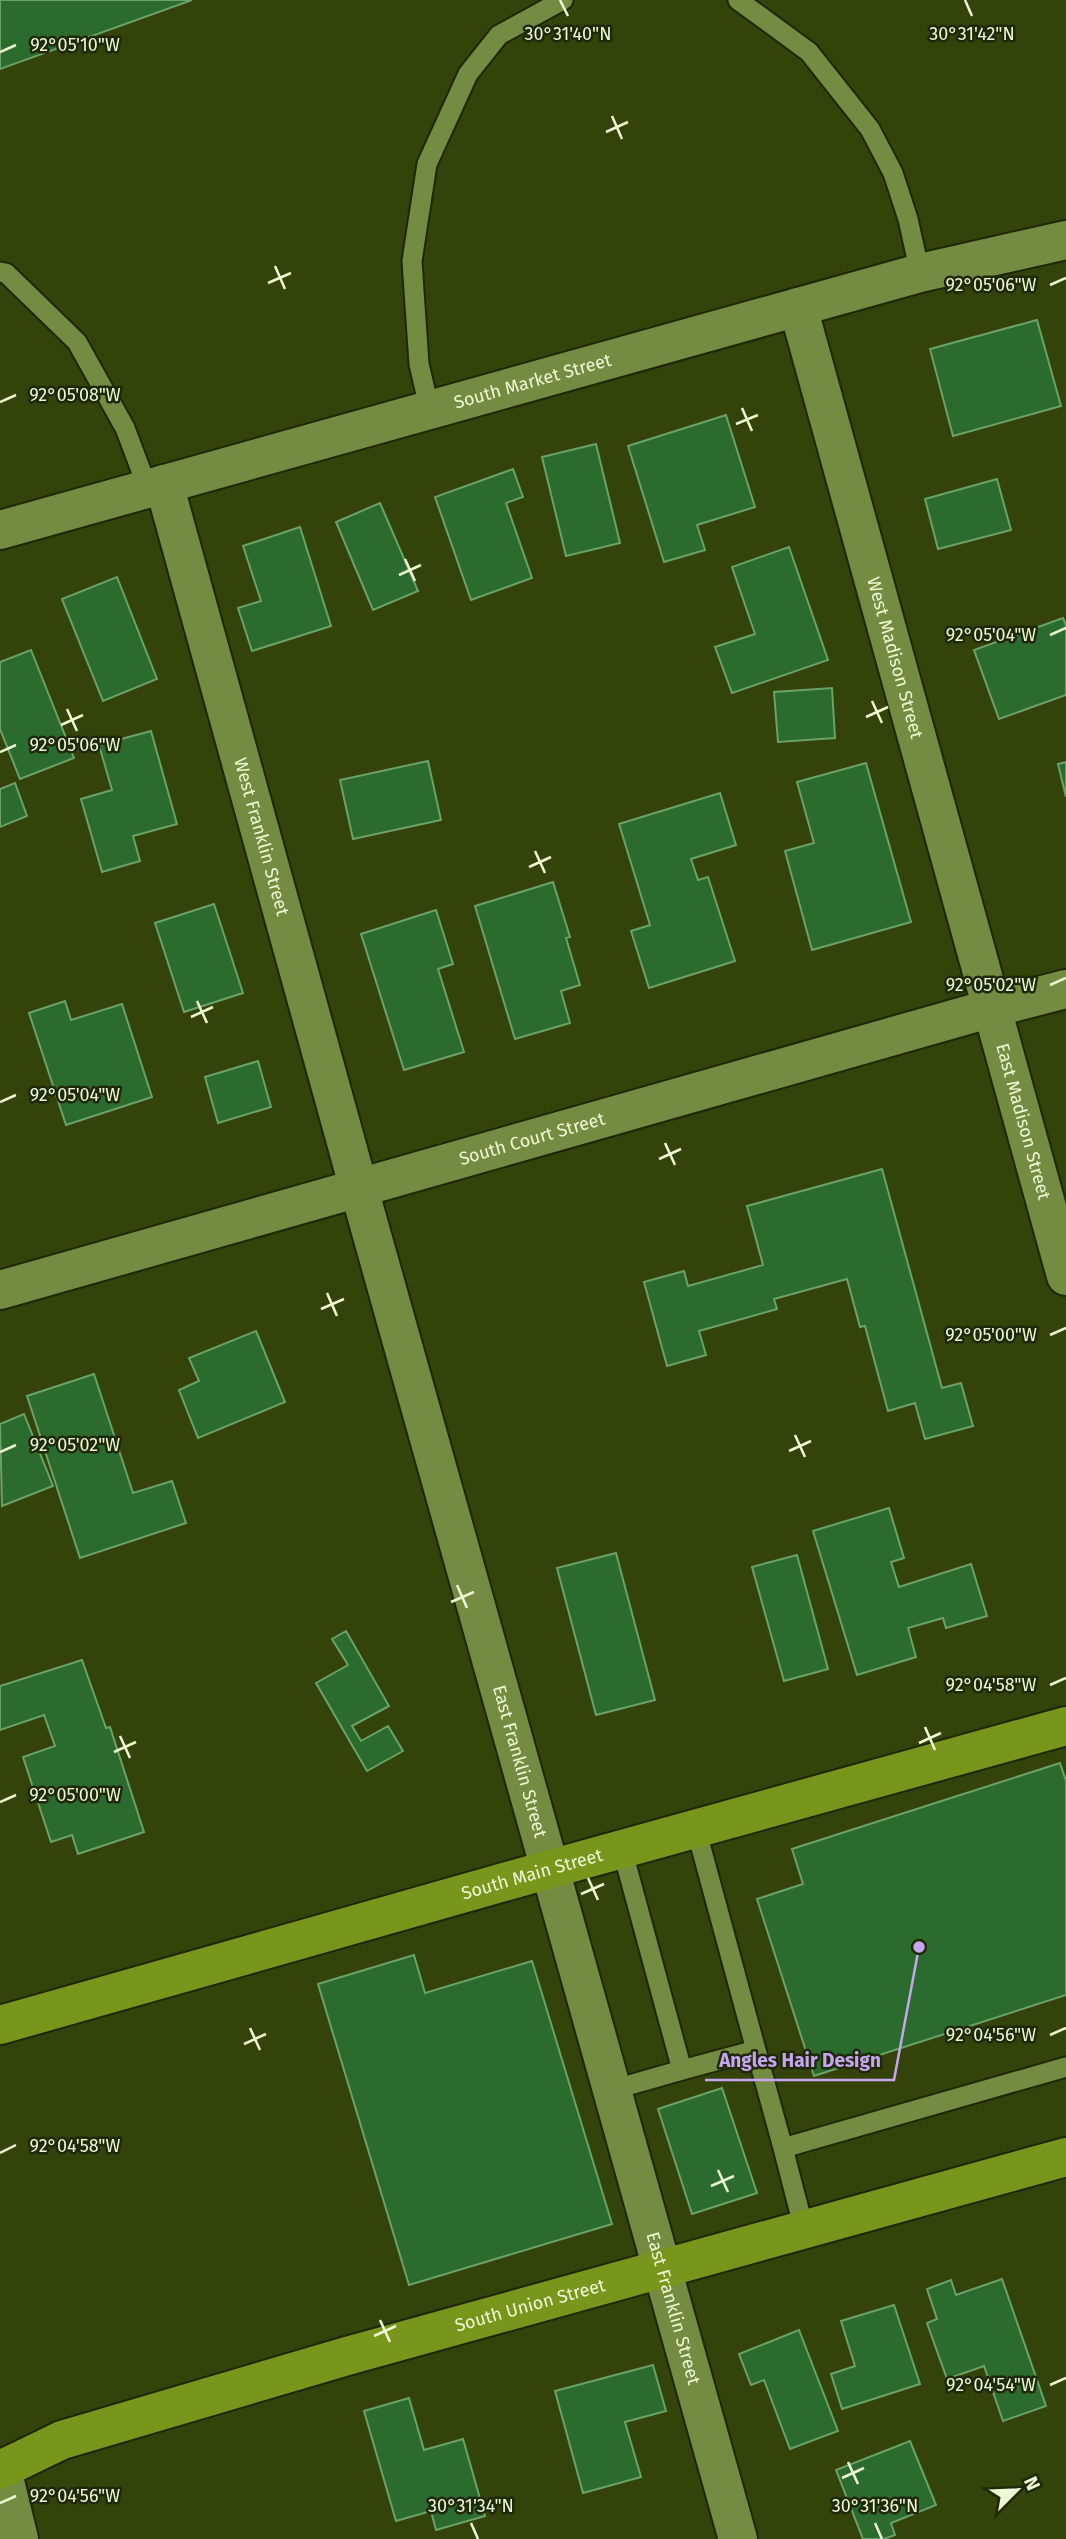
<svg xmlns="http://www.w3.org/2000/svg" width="1066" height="2539" viewBox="0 0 1066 2539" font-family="'Fira Sans',sans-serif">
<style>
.building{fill:#2c6b2e;stroke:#6aa269;stroke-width:2}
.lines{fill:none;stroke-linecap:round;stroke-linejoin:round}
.service-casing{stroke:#1e2802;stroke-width:23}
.minor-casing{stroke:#1e2802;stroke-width:42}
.primary-casing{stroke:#1e2802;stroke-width:42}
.service{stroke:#748b42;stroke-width:19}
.minor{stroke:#748b42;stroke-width:38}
.primary{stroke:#78961c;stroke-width:38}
.ticks{fill:none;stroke:#ecfad4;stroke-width:2.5}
.labels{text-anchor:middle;stroke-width:5;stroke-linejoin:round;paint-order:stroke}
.street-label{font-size:18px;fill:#ecfad4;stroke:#1f2809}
.ticks-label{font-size:18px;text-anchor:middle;fill:#ecfad4;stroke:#1f2809;stroke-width:5;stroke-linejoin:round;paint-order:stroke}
.leader{fill:none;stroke:#c6a6f0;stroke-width:2.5}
.callout-dot{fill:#c6a6f0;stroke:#1f2809;stroke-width:2.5}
.callout-label{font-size:19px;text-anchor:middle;font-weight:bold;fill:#c6a6f0;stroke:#1f2809;stroke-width:5;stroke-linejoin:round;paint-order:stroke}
</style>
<rect width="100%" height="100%" fill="#344309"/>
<path class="building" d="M 0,0 L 192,0 L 0,69 Z
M 1037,320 L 1061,406 L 953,436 L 930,349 Z
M 726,415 L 755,507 L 697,525 L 705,550 L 664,562 L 628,446 Z
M 596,444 L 620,543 L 566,556 L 542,457 Z
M 513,469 L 523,497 L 506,503 L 532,578 L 471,600 L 435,497 Z
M 997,479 L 1011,530 L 938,549 L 925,499 Z
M 380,503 L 418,591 L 373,610 L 336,522 Z
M 300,527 L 331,626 L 252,651 L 238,608 L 261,601 L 243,546 Z
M 789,547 L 828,660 L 732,693 L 715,647 L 755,634 L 732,567 Z
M 117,577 L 157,679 L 103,701 L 62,599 Z
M 1063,618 L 1066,625 L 1066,695 L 999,719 L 974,650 Z
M 31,650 L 74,758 L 20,779 L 0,729 L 0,662 Z
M 832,688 L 835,738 L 778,742 L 774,692 Z
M 151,731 L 177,824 L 133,836 L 140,861 L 102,872 L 81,799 L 112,790 L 99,745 Z
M 428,761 L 441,820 L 353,839 L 340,780 Z
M 1066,762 L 1066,797 L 1058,764 Z
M 866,763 L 911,922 L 812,950 L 785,851 L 814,843 L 797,782 Z
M 15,783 L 27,816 L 0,827 L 0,789 Z
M 720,793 L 736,845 L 691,859 L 698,880 L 708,877 L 735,961 L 649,988 L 631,931 L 650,925 L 619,824 Z
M 553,882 L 570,937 L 566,938 L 580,985 L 561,991 L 570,1023 L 515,1039 L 475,906 Z
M 214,904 L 243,993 L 184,1012 L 155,923 Z
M 436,910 L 453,964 L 438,969 L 464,1052 L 404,1070 L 361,934 Z
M 65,1001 L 71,1020 L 122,1004 L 152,1097 L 66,1125 L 29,1013 Z
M 258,1061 L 271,1107 L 218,1123 L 205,1077 Z
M 882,1169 L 942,1388 L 961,1383 L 973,1426 L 925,1439 L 915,1403 L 888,1411 L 865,1326 L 860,1327 L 847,1279 L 774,1299 L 777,1309 L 699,1331 L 706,1355 L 667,1366 L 644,1282 L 684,1271 L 688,1286 L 763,1265 L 747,1206 Z
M 256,1331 L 285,1402 L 198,1438 L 179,1390 L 199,1381 L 189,1358 Z
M 94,1374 L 133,1493 L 172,1481 L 186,1523 L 80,1558 L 27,1396 Z
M 24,1414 L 53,1486 L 2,1506 L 0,1424 Z
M 889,1508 L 904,1558 L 891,1562 L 899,1587 L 971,1564 L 987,1616 L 946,1628 L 943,1618 L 908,1628 L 916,1657 L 857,1675 L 813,1531 Z
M 616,1553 L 655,1700 L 596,1715 L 557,1568 Z
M 797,1555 L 828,1669 L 784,1681 L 752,1567 Z
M 346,1631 L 389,1706 L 352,1726 L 361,1741 L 388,1726 L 403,1751 L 367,1771 L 316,1683 L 348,1665 L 332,1639 Z
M 82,1660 L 106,1728 L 110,1727 L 144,1832 L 78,1854 L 72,1835 L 51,1842 L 23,1757 L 55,1746 L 44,1715 L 0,1730 L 0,1686 Z
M 1060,1763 L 1066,1781 L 1066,1995 L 814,2076 L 757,1899 L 803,1884 L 792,1849 Z
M 414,1955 L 425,1993 L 532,1961 L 612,2224 L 409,2285 L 318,1984 Z
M 722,2088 L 757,2193 L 692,2214 L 658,2109 Z
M 1002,2279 L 1046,2406 L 1003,2421 L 984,2366 L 947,2379 L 927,2323 L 937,2319 L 927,2289 L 951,2280 L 956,2295 Z
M 894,2305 L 920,2384 L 842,2409 L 831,2374 L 855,2366 L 841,2321 Z
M 799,2330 L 838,2431 L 790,2449 L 764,2380 L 751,2385 L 739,2354 Z
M 653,2365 L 666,2411 L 625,2422 L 641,2477 L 583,2493 L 555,2391 Z
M 409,2398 L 424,2450 L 463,2439 L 485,2516 L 436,2530 L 431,2511 L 396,2521 L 364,2411 Z
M 910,2441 L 936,2505 L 891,2523 L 895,2535 L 884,2539 L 863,2539 L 836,2470 Z"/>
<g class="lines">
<g class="service-casing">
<path id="service" d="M 738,0 L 809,52 L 870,129 L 893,173 L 908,219 L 920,273
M 0,272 L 6,273 L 77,342 L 125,428 L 148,489
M 430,411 L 419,364 L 412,261 L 427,164 L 468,74 L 499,35 L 563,0
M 622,1849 L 682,2070 L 756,2050 L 696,1829
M 756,2050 L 783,2148 L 1066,2067
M 612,2090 L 682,2070
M 783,2148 L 804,2229"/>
</g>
<g class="minor-casing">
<g id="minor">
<path id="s1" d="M 798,307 L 1066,1276"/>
<path id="s2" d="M 164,484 L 359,1189 L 738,2539"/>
<path id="s3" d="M 0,530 L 920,273 L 1066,240"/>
<path id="s4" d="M 0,1290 L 992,1008 L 1066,989"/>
<path d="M 2,2469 L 19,2539"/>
</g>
</g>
<g class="primary-casing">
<g id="primary">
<path id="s5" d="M 0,2025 L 550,1869 L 1066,1726"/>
<path id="s6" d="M 0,2470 L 62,2440 L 347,2356 L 1066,2157"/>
</g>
</g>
<use href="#service" class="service"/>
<use href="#minor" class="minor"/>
<use href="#primary" class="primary"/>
</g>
<path class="ticks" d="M 560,0 L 568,16M 965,0 L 972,16M 0,52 L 16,45M 612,116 L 622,139M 606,132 L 628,122M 275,266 L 285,289M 268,283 L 291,273M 1050,285 L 1066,278M 0,402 L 16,395M 742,408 L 752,431M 736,424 L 758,415M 405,559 L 415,581M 399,575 L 421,565M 1050,635 L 1066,628M 872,701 L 882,723M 67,709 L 77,731M 866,717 L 888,707M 61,725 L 83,715M 0,752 L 16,745M 535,851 L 545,873M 529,867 L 551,857M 1050,985 L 1066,978M 197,1001 L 207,1023M 191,1017 L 213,1007M 0,1102 L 16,1095M 665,1143 L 675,1165M 659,1159 L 681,1149M 327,1293 L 337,1316M 321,1309 L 344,1299M 1050,1335 L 1066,1328M 795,1435 L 805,1457M 789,1451 L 811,1441M 0,1452 L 16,1445M 457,1585 L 467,1608M 451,1602 L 474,1592M 1050,1685 L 1066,1678M 925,1727 L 935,1750M 120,1736 L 130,1758M 919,1743 L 941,1733M 114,1752 L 136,1742M 0,1802 L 16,1795M 588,1878 L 598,1900M 581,1894 L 604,1884M 250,2028 L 260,2050M 1050,2035 L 1066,2028M 244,2044 L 266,2034M 0,2153 L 16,2145M 718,2170 L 728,2192M 711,2186 L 734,2176M 380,2320 L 390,2342M 374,2336 L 396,2326M 1050,2385 L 1066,2378M 848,2462 L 858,2484M 842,2478 L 864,2468M 0,2503 L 16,2496M 471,2523 L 478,2539M 875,2523 L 882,2539"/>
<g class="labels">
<g class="street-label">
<text dy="6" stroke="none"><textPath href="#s3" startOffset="553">South Market Street</textPath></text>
<text dy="6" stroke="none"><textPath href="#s1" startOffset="364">West Madison Street</textPath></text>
<text dy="6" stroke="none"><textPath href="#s2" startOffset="366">West Franklin Street</textPath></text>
<text dy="6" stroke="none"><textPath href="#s1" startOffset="845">East Madison Street</textPath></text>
<text dy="6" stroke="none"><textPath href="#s4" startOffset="553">South Court Street</textPath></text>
<text dy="6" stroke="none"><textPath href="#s2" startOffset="1326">East Franklin Street</textPath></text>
<text dy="6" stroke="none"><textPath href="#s5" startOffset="553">South Main Street</textPath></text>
<text dy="6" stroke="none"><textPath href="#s6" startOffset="556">South Union Street</textPath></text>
<text dy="6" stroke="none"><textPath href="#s2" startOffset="1894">East Franklin Street</textPath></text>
</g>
</g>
<g class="ticks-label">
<text x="568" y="40">30°31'40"N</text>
<text x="972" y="40">30°31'42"N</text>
<text x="75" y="51">92°05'10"W</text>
<text x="991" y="291">92°05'06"W</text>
<text x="75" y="401">92°05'08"W</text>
<text x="991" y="641">92°05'04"W</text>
<text x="75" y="751">92°05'06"W</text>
<text x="991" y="991">92°05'02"W</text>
<text x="75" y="1101">92°05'04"W</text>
<text x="991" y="1341">92°05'00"W</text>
<text x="75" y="1451">92°05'02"W</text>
<text x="991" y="1691">92°04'58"W</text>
<text x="75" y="1801">92°05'00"W</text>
<text x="991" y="2041">92°04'56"W</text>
<text x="75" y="2152">92°04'58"W</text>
<text x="991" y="2391">92°04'54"W</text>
<text x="75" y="2502">92°04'56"W</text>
<text x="471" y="2512">30°31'34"N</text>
<text x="875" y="2512">30°31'36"N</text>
</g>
<path class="leader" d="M919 1947L894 2080H705"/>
<circle class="callout-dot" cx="919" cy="1947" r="7"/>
<g class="callout-label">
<text x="800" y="2067">Angles Hair Design</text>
</g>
<g transform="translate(1017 2490) rotate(66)" stroke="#1f2809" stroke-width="5" paint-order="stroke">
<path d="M0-5L12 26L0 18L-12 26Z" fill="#ecfad4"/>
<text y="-10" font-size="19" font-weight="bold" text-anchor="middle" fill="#ecfad4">N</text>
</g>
</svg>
